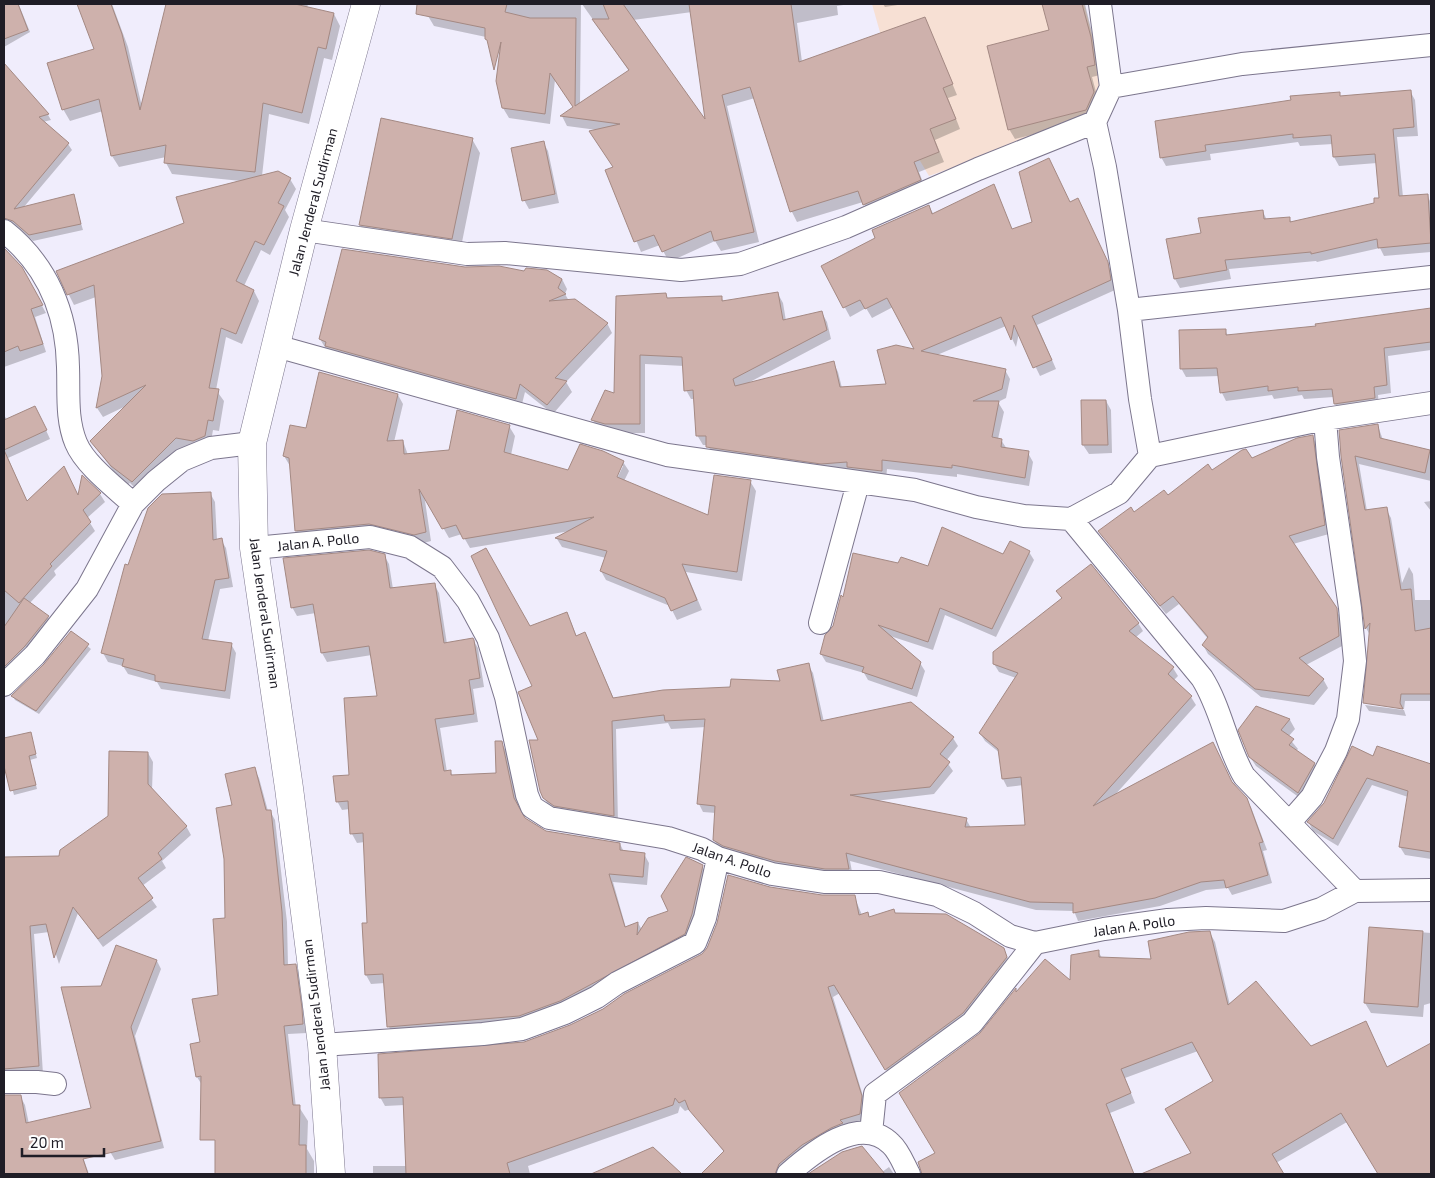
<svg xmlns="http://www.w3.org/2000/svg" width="1435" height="1178" viewBox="0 0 1435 1178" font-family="'Exo 2',sans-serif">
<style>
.education{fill:#f7e0d4}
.shadow{fill:#0003;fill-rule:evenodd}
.building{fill:#ceb1ac;stroke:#a48983}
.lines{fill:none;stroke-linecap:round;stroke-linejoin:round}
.street-casing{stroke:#7c768d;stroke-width:24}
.primary-casing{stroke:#7c768d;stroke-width:29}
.street{stroke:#fff;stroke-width:22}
.primary{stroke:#fff;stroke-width:28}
.labels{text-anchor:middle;stroke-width:4;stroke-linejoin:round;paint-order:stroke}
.street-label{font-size:14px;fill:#1f1d26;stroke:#fff}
</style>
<rect width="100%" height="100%" fill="#f0edfc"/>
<path class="education" d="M 872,4 L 1084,4 L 1105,85 L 1100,108 L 1077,123 L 929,176 L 913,149 Z"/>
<path class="shadow" d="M 4,4 L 23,4 L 19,5 L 30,32 L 4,47 Z
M 79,4 L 112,4 L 128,47 L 142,107 L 167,4 L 308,4 L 307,8 L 334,14 L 340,26 L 332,60 L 324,58 L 309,124 L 269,114 L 262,176 L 290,179 L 296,189 L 285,210 L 289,217 L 270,255 L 261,250 L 244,286 L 254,291 L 259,301 L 242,344 L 226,337 L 216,390 L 224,401 L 219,431 L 213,430 L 210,447 L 199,451 L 182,448 L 138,491 L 130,483 L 127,485 L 118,477 L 91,441 L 124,407 L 103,417 L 97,408 L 103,376 L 96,297 L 74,305 L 57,271 L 186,224 L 241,181 L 172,174 L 166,163 L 166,157 L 119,167 L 112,156 L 103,111 L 70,121 L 63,109 L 95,50 Z
M 430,4 L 581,4 L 580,104 L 629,71 L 582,4 L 747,4 L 749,14 L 790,9 L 789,4 L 850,4 L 837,6 L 838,15 L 797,23 L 802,62 L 925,18 L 957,95 L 948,98 L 960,129 L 935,140 L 944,162 L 919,172 L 926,190 L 870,215 L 863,202 L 797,222 L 792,212 L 755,98 L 727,106 L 759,242 L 721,251 L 715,241 L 669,262 L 660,245 L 641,252 L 607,170 L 614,168 L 597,130 L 567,126 L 562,116 L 574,108 L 555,80 L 550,124 L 509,118 L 503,108 L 501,51 L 492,49 L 486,37 L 434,26 L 428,16 ZM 692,12 L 706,124 L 633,20 Z
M 883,4 L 904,4 L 885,7 Z
M 1043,4 L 1085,4 L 1096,49 L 1100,75 L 1092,77 L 1099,103 L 1092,120 L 1015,139 L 1009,129 L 1050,31 Z
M 4,65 L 48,115 L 51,120 L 43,122 L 68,144 L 72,150 L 23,208 L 73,196 L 83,230 L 33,241 L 17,227 L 4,222 Z
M 1410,91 L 1415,100 L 1418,136 L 1397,137 L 1403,197 L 1427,195 L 1431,203 L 1431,252 L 1384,256 L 1380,248 L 1317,262 L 1316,261 L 1229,269 L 1231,279 L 1180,288 L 1175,279 L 1203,234 L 1263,212 L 1267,220 L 1289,218 L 1292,223 L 1376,204 L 1380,199 L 1377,163 L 1339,166 L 1334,157 L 1333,144 L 1300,146 L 1298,142 L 1210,154 L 1211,160 L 1166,166 L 1161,157 L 1339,94 L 1341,97 Z
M 472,139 L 480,153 L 460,252 L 368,238 L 360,225 Z
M 543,142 L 548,151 L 559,203 L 529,209 L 524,200 Z
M 998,195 L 1012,230 L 1033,223 L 1070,203 L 1083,209 L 1112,273 L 1115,290 L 1037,325 L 1056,369 L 1040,376 L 1019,333 L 1016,347 L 1006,326 L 937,355 L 1005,370 L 1010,379 L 1006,398 L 998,402 L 1004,412 L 998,439 L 1001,440 L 1007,449 L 1028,453 L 1033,462 L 1029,486 L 957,474 L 957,477 L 887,469 L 886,480 L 713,456 L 708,445 L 703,445 L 697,435 L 694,399 L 691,399 L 686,390 L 684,366 L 645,364 L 645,433 L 611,433 L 598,429 L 593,420 L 616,394 L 665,294 L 668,299 L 721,297 L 724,302 L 778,294 L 783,303 L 786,321 L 822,313 L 827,322 L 831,339 L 748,383 L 833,362 L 838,372 L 842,388 L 888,386 L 916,351 L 893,307 L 872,318 L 866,308 L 850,317 L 823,267 L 877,238 L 929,206 L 934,215 Z
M 4,251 L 21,268 L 46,313 L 35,317 L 46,352 L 4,367 Z
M 465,268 L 562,279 L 567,289 L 565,294 L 569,301 L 607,323 L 612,333 L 566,382 L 572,392 L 553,414 L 525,392 L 521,408 L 326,349 L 320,339 Z
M 1431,310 L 1431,350 L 1388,356 L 1391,393 L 1378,395 L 1379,406 L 1339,412 L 1335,404 L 1334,397 L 1304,399 L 1302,395 L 1274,399 L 1272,395 L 1226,401 L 1222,393 L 1220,376 L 1186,377 L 1181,368 L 1225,330 L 1228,336 L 1317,327 L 1317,325 Z
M 398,395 L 403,404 L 394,442 L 403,441 L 408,455 L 450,451 L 509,426 L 515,436 L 511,455 L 569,471 L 623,462 L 629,471 L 624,481 L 709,517 L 750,481 L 756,491 L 742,581 L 686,572 L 702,610 L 677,620 L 670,606 L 606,580 L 601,571 L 606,558 L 562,547 L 557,539 L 570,531 L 470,548 L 462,534 L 449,538 L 424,494 L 431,541 L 420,544 L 302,540 L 296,531 L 290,466 L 284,456 L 307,430 ZM 620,466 L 623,466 L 615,483 L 613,482 Z
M 1082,401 L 1106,401 L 1111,410 L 1112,453 L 1089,454 L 1083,445 Z
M 4,415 L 7,420 L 39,415 L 50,439 L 8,458 L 27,502 L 79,497 L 83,477 L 100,494 L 105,502 L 87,518 L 95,531 L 54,571 L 56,575 L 29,604 L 48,617 L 53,625 L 4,679 Z
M 1378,426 L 1383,440 L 1431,452 L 1431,481 L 1359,464 L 1367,511 L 1386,509 L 1391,518 L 1402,583 L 1409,567 L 1413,574 L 1415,600 L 1431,600 L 1431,701 L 1405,701 L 1404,709 L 1364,702 L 1370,635 L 1366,628 L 1340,431 Z
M 1312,436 L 1317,445 L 1329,534 L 1293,544 L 1341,618 L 1344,645 L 1306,665 L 1323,679 L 1328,688 L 1314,705 L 1261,697 L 1208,654 L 1203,645 L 1208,639 L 1179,604 L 1166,614 L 1100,531 L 1212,471 L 1252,460 Z
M 210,493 L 215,502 L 217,540 L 221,540 L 226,548 L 233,587 L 220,589 L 208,641 L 231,644 L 236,653 L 230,699 L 161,689 L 157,682 L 128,674 L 123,666 L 108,662 L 103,653 L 129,566 Z
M 1431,501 L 1431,511 L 1424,502 Z
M 1029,552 L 1034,560 L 996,637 L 945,615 L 933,650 L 887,635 L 920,663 L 925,671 L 917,697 L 868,680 L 864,673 L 826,662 L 821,654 L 844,599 L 899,564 L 929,568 Z
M 384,555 L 389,564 L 393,589 L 434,584 L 439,593 L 447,644 L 473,640 L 478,648 L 484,687 L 473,689 L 478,722 L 440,728 L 447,772 L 450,771 L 453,776 L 497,774 L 501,742 L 506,751 L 519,808 L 525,819 L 546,832 L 620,844 L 624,852 L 644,854 L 649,863 L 647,885 L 613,882 L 626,928 L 638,923 L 642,930 L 669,912 L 702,866 L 707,875 L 689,942 L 524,1025 L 394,1036 L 389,1027 L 385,983 L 371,984 L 366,975 L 364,924 L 368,924 L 365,842 L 357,843 L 352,834 L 350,809 L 342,810 L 337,801 L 351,776 L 379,697 L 372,655 L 327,662 L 322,653 L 316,613 L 297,616 L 292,607 Z
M 1058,591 L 1138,623 L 1143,631 L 1135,638 L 1173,668 L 1178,676 L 1173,681 L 1191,697 L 1196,705 L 1114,796 L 1233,785 L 1251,807 L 1267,850 L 1263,851 L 1272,883 L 1232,895 L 1228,888 L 1206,890 L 1160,906 L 1078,921 L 1074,911 L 1036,910 L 850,861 L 853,877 L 780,869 L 719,848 L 714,840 L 716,813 L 703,812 L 699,804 L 706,727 L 671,729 L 668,723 L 616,729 L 618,823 L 549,806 L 544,798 L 529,627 L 571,622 L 577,637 L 589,642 L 614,699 L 781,682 L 808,665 L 813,673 L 824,722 L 953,738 L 958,746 L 946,761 L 953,771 L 934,794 L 875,801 L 966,819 L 971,828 L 1027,826 L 1023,785 L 1007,787 L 1003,779 L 1000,753 L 985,741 L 980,733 L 1016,678 L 999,672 L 994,664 L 1063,599 Z
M 71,633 L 91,649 L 39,714 L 15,700 L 13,696 L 45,665 Z
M 1365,705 L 1404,710 L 1406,716 L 1369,711 Z
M 1256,708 L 1290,720 L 1295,729 L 1288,737 L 1298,749 L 1296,751 L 1314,763 L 1319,772 L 1304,801 L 1256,766 L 1250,757 Z
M 30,734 L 37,758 L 30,760 L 37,789 L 14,795 L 4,759 L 4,740 Z
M 1377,748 L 1431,766 L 1431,859 L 1405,855 L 1400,847 L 1408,797 L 1372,785 L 1338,846 L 1313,831 L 1309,823 L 1374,757 Z
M 148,753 L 153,762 L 152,790 L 186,826 L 191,835 L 162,861 L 166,868 L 142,886 L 157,907 L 103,947 L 78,913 L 59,964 L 49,932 L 34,934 L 43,1074 L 4,1078 L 4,858 L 60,857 L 109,817 Z
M 254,769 L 259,778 L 268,811 L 270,811 L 275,820 L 287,922 L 288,966 L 295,965 L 300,974 L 307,1033 L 288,1034 L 296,1108 L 299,1107 L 308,1121 L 307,1149 L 314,1161 L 314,1174 L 216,1174 L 216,1155 L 268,1125 L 202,1085 L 197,1077 L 202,1043 L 219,996 L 233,806 Z
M 770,888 L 822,896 L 854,896 L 862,915 L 867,913 L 870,918 L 895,914 L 1003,949 L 1012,966 L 968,1022 L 891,1078 L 840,993 L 833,997 L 866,1106 L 864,1123 L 784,1174 L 702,1174 L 724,1152 L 690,1109 L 685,1111 L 680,1106 L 678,1113 L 528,1166 L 530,1174 L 373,1174 L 373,1166 L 407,1166 L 405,1105 L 385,1106 L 380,1097 L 571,1026 L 702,956 Z
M 1370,928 L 1431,933 L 1431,1003 L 1424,1005 L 1423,1017 L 1371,1013 L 1365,1003 Z
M 1210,933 L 1215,942 L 1230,1005 L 1311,1048 L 1387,1068 L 1431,1045 L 1431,1041 L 1431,1174 L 1379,1174 L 1347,1122 L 1276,1163 L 1283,1174 L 1140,1174 L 1193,1154 L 1215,1081 L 1198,1051 L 1125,1078 L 1135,1103 L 1110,1113 L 1134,1174 L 923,1174 L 919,1163 L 937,1154 L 981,1034 L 1016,990 L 1017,993 L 1071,983 L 1098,951 L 1102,958 L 1153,960 Z
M 116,947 L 157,961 L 161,969 L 135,1036 L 164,1148 L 115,1160 L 85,1110 L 92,1108 L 102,987 Z
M 4,1095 L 20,1096 L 25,1105 L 29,1124 L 71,1123 L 89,1174 L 4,1174 Z
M 653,1148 L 680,1174 L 594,1174 Z
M 889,1167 L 894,1174 L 810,1174 L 818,1168 L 882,1172 Z"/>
<path class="building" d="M 4,4 L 18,4 L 28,30 L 4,39 Z
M 77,4 L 111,4 L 122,34 L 140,110 L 166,4 L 295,4 L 334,13 L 326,49 L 318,47 L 302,113 L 263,103 L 255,172 L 164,163 L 166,145 L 111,156 L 99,99 L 62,110 L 47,63 L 94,49 Z
M 417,4 L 507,4 L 505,12 L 530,18 L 576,18 L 575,106 L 629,70 L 592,19 L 609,19 L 603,4 L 623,4 L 705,119 L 689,4 L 791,4 L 799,62 L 925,17 L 953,84 L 943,88 L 956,119 L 930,129 L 939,152 L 914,162 L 921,180 L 863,205 L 858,191 L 790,212 L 750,87 L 722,95 L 754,232 L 714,241 L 711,231 L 662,252 L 654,235 L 634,242 L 605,170 L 613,167 L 589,131 L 620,124 L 560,116 L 573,107 L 550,73 L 545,114 L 502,108 L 496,81 L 501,42 L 494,70 L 487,40 L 485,39 L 485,28 L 416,14 Z
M 1042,4 L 1082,4 L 1091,37 L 1095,65 L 1087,67 L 1094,92 L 1086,110 L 1008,130 L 987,46 L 1049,30 Z
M 4,63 L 49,114 L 39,117 L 69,143 L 14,209 L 74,194 L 81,224 L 29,235 L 13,221 L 4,218 Z
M 1411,90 L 1414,127 L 1393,129 L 1399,196 L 1428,194 L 1431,243 L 1378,248 L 1377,239 L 1311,254 L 1311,252 L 1225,260 L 1227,270 L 1174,279 L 1166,239 L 1201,233 L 1198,218 L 1263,210 L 1264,219 L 1290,217 L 1290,222 L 1374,203 L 1374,198 L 1379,198 L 1375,154 L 1333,157 L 1331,135 L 1293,138 L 1293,134 L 1205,145 L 1206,151 L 1160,158 L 1155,121 L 1291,100 L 1290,96 L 1340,92 L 1340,96 Z
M 381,118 L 473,138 L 452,239 L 359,225 Z
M 544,141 L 555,194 L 522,201 L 511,148 Z
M 1049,158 L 1070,202 L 1078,198 L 1108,262 L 1111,280 L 1032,316 L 1052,360 L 1033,368 L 1014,325 L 1011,340 L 1001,317 L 921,351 L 1006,369 L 1002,389 L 973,401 L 999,401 L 992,437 L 1002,439 L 1001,447 L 1029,451 L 1025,478 L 952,465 L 952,468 L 882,460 L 882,471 L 847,467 L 847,462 L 821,464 L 706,447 L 706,436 L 696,436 L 693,390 L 684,391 L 682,357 L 640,355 L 640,424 L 605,424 L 591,420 L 605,390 L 614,393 L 616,296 L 666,293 L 667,298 L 722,296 L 722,301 L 778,292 L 783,320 L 822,311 L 827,330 L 733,379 L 735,386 L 834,361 L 840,387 L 886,384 L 877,350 L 896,345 L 914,349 L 887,298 L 865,309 L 860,300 L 843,308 L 821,266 L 875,238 L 872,230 L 929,205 L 932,214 L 994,184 L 1012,229 L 1032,222 L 1019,172 Z
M 278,171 L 291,178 L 278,203 L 284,206 L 264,245 L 255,241 L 236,281 L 254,290 L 236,334 L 221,328 L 209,388 L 219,389 L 213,421 L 208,420 L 205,436 L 193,441 L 176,438 L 132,482 L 111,466 L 90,441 L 146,385 L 96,408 L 102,376 L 94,285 L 67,295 L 56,271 L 184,223 L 176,197 Z
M 4,248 L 22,267 L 43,305 L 31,309 L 43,344 L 20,351 L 18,346 L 4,352 Z
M 342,249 L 465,267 L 499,266 L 524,271 L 526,268 L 547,270 L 562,279 L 558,288 L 566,294 L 549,301 L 575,299 L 608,323 L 555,378 L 567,381 L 547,405 L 520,384 L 516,399 L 325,346 L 326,342 L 319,339 Z
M 1431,308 L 1431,342 L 1384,348 L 1387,385 L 1374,387 L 1375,398 L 1334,404 L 1332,389 L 1298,391 L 1298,387 L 1268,391 L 1268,386 L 1220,393 L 1217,368 L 1180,369 L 1179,330 L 1226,329 L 1226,335 L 1316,326 L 1315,324 Z
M 319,372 L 398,394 L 387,441 L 403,440 L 404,454 L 449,450 L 457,410 L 510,425 L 504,452 L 568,470 L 580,444 L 603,451 L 624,461 L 617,477 L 708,515 L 714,475 L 751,480 L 737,572 L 682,564 L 697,600 L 671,611 L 665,598 L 600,571 L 607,551 L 555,538 L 594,517 L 463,539 L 456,525 L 442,529 L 419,489 L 426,532 L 414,535 L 369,524 L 295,531 L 289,458 L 283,456 L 290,425 L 306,428 Z
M 1081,400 L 1106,400 L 1108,445 L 1082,445 Z
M 35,406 L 47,430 L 4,450 L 27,501 L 64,466 L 78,495 L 82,475 L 101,493 L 83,510 L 91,522 L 50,564 L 52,566 L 19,603 L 4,590 L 4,420 Z
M 1378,424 L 1380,438 L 1430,450 L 1425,473 L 1355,456 L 1365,510 L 1387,507 L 1401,590 L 1411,589 L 1415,631 L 1431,628 L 1431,694 L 1401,694 L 1400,703 L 1403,709 L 1363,703 L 1370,623 L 1365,629 L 1341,456 L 1339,430 Z
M 1313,435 L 1325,525 L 1289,536 L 1337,608 L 1339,636 L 1299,658 L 1324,679 L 1309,696 L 1255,689 L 1202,645 L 1208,637 L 1173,596 L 1160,606 L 1098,531 L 1131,507 L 1134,512 L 1164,490 L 1168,495 L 1208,464 L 1212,470 L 1242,450 L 1246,449 L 1252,458 L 1297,438 Z
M 211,492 L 213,540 L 222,538 L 229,578 L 215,580 L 202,639 L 232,643 L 225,691 L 155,681 L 155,675 L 122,666 L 124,659 L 101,653 L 125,564 L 128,565 L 148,508 L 162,494 Z
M 942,527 L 1003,554 L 1010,541 L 1030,551 L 992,629 L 940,608 L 928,642 L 878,625 L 921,662 L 912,689 L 862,672 L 864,667 L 820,654 L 825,635 L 833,626 L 841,595 L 843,597 L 853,553 L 898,563 L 901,557 L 928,566 Z
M 486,548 L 530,626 L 567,612 L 576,636 L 585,632 L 613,698 L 663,690 L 730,687 L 731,679 L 780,681 L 777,670 L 809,663 L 821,721 L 911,702 L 954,737 L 940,754 L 950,762 L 930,787 L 850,795 L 967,818 L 965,827 L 1025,825 L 1021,777 L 1002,779 L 998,749 L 979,733 L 1018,673 L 993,664 L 993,652 L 1062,598 L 1056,591 L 1091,564 L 1139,623 L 1129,631 L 1174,667 L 1168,674 L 1192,696 L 1093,806 L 1213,742 L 1232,782 L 1247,798 L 1263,842 L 1259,843 L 1268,875 L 1226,888 L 1224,880 L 1201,882 L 1155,898 L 1073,913 L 1073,903 L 1030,902 L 846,853 L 849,869 L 825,869 L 775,861 L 723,846 L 713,840 L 715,806 L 697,804 L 705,719 L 665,721 L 664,715 L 612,721 L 614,816 L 554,806 L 543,798 L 540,791 L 529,740 L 538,740 L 518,692 L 532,686 L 471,556 Z
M 369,550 L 385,554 L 390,588 L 435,583 L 444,643 L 473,638 L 474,640 L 480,678 L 469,680 L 474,714 L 435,719 L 444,771 L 451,770 L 451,775 L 496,773 L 495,741 L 502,741 L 514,798 L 525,818 L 546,831 L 620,843 L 620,850 L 645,853 L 643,877 L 609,874 L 625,927 L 638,922 L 637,935 L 648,918 L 668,911 L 661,896 L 686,857 L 703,865 L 692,914 L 685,934 L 560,1001 L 519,1016 L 387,1027 L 383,974 L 365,975 L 362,923 L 367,923 L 363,833 L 350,834 L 348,801 L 336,802 L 333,776 L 349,775 L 344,698 L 377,696 L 369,646 L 321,653 L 313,604 L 291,608 L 283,558 Z
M 24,598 L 49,616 L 25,646 L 4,667 L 4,627 Z
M 71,631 L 89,644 L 36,711 L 11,696 L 44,664 Z
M 1256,706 L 1290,719 L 1281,730 L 1294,739 L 1289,745 L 1315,763 L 1298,793 L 1249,757 L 1238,730 Z
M 31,732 L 36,754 L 29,756 L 36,785 L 10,791 L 4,766 L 4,738 Z
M 1352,746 L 1373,756 L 1377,746 L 1431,764 L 1431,852 L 1399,847 L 1408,791 L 1367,778 L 1333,839 L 1307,822 L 1324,803 Z
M 109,751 L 148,752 L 148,784 L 187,826 L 158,853 L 162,859 L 138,878 L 153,898 L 98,939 L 73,907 L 54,958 L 46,924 L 30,926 L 39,1066 L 4,1069 L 4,857 L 59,856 L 60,850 L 108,816 Z
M 255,767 L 266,810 L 271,810 L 282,912 L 284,965 L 296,964 L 302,1008 L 303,1024 L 284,1026 L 293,1105 L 300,1105 L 299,1145 L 306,1145 L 306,1174 L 215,1174 L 215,1140 L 200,1140 L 201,1076 L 196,1077 L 190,1044 L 200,1042 L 192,999 L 218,995 L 213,919 L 225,918 L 224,859 L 216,808 L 232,805 L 225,774 Z
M 728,875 L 770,887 L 822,895 L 855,895 L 859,915 L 868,912 L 869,917 L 894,909 L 895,913 L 946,914 L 1004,948 L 1007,957 L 963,1013 L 885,1070 L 834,985 L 828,987 L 862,1096 L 860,1114 L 840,1120 L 843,1123 L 831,1128 L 802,1145 L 779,1164 L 775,1174 L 701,1174 L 724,1151 L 689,1110 L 685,1100 L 679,1103 L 675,1098 L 673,1105 L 507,1163 L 510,1174 L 406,1174 L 403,1097 L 379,1098 L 378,1054 L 524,1042 L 570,1025 L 603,1009 L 624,994 L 702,954 L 707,948 L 717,923 Z
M 1369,927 L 1423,931 L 1418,1007 L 1364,1003 Z
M 1210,931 L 1228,1005 L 1256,981 L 1311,1046 L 1366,1021 L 1387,1067 L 1431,1043 L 1431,1174 L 1378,1174 L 1341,1113 L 1272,1154 L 1284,1174 L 1141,1174 L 1191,1153 L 1165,1109 L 1213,1081 L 1192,1042 L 1121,1069 L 1131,1093 L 1106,1104 L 1134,1174 L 922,1174 L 918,1162 L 935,1153 L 899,1093 L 980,1033 L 1016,988 L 1016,992 L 1045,959 L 1070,980 L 1071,955 L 1099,950 L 1099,957 L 1151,959 L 1148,941 L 1189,932 Z
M 116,945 L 157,960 L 131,1027 L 161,1141 L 83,1159 L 88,1174 L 4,1174 L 4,1095 L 21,1095 L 26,1123 L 91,1108 L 61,987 L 101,986 Z
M 862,1146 L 885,1174 L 808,1174 L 842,1152 Z
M 653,1147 L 682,1174 L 591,1174 Z"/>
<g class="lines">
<g class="street-casing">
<path id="street" d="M 1100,4 L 1111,87 L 1242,64 L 1431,45
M 1111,87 L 1095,122 L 1105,167 L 1129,310 L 1140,399 L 1150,456
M 304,230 L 467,254 L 505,253 L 681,270 L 740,264 L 846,227 L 978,169 L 1095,122
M 4,231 C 47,265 67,313 68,367 C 69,393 66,419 76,443 C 85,465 116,488 133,504
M 1129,310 L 1431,277
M 276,346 L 667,455 L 915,490 L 976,507 L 1024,516 L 1071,519 L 1119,493 L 1150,456 L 1325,419 L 1431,403
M 1071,519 L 1202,678 C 1221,708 1226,745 1244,776 L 1355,891
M 254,548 L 370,537 L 410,547 L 442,567 L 468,601 L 488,638 L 506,697 L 527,795 L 532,807 L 549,818 L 668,838 L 702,849 L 718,858 L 772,874 L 824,882 L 879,882 L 937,895 L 974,913 L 1010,936 L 1035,943 L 1104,929 L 1168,920 L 1206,918 L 1284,921 L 1321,909 L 1355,891 L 1431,890
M 820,623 L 858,483
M 4,685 L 35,655 L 87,589 L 133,504 L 156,481 L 182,460 L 211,448 L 252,443
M 1290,822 L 1312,797 L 1336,751 L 1348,719 L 1355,661 L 1350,608 L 1328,457 L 1325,419
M 322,1045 L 483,1034 L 522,1029 L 565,1013 L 597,997 L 617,983 L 695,943 L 705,918 L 718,858
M 4,1082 L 37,1082 L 55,1084
M 871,1133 L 875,1094 L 972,1023 L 1035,943
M 788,1174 C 812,1153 860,1113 891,1144 C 899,1151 904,1165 909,1174"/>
</g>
<g class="primary-casing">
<path id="primary" d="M 331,1174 L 322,1045 L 289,788 L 254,548 L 252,443 L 304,230 L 366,4"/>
</g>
<use href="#street" class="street"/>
<use href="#primary" class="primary"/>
</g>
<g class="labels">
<g class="street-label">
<text transform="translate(313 202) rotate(-75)" y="5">Jalan Jenderal Sudirman</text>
<text transform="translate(318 542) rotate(-6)" y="5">Jalan A. Pollo</text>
<text transform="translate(265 613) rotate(82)" y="5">Jalan Jenderal Sudirman</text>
<text transform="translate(732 860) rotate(19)" y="5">Jalan A. Pollo</text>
<text transform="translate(1134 926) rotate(-8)" y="5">Jalan A. Pollo</text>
<text transform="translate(316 1015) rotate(-97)" y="5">Jalan Jenderal Sudirman</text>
</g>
</g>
<rect width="1435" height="1178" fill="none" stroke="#1f1d26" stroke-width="10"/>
<path d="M22 1148v8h82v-8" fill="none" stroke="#1f1d26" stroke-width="2.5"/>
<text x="30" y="1148" font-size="15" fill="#1f1d26" stroke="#ffffff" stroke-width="4" paint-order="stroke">20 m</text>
</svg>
